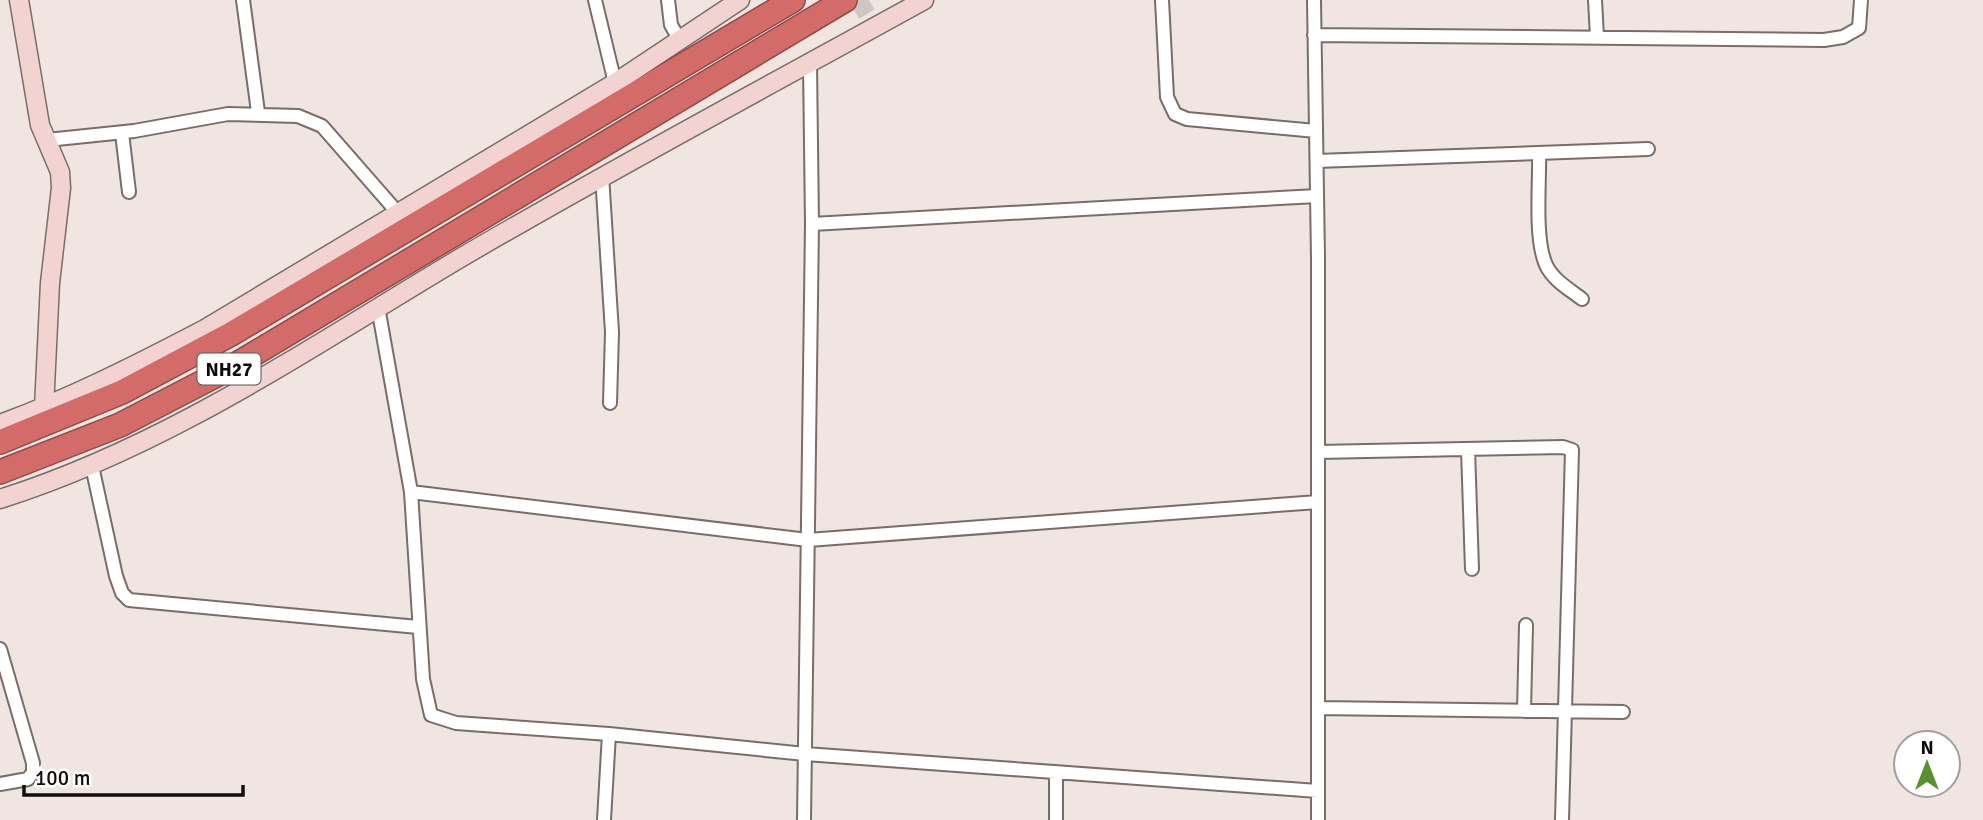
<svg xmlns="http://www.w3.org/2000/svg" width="1983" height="820" viewBox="0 0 1983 820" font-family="Signika,sans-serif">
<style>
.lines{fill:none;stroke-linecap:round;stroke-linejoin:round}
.secondary-tunnel{stroke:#cfc5c1;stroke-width:18;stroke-dasharray:18 9;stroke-linecap:butt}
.street-casing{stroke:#776e6a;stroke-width:16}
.secondary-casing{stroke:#776e6a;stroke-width:21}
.highway-casing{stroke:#8f4b48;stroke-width:26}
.street{stroke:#fff;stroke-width:12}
.secondary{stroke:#f2d3d2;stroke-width:18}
.highway{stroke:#d36c68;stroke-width:23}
.labels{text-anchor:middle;stroke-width:6;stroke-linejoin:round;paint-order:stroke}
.shield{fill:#fff;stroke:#585655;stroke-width:2}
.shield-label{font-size:19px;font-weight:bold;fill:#110d0c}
</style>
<rect width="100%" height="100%" fill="#f0e5e1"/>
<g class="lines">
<path class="secondary-tunnel" d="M 858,0 L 867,14"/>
<g class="street-casing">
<path id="street" d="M 243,0 L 258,112
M 595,0 L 615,83
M 668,0 L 671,25 L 681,42
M 1162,0 L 1167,97 L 1175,114 L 1187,119 L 1316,131
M 1314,0 L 1318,258 L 1318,820
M 1595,0 L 1597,37
M 1314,35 L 1824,40 L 1843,37 L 1859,28 L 1861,0
M 122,133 L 129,192
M 47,140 L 134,131 L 228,114 L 298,116 L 322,126 L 398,213
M 1539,153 C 1540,183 1534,238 1546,265 C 1553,280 1569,289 1582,299
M 1317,161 L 1648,149
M 602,175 L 612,332 L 610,403
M 812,224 L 1317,196
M 378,307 L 411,492 L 423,679 L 431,715 L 456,723 L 609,734 L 805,754 L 1318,791
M 1468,449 L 1472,569
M 1318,452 L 1563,447 L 1572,450 L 1562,820
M 92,466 L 116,576 L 122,593 L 129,600 L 418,627
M 411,492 L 808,540 L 1318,502
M 0,649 L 33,763 L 33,772 L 28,779 L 0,784
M 1318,708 L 1623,712
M 1524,711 L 1526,625
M 1056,772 L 1056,820
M 604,820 L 609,734
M 804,820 L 812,224 L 810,64"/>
</g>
<g class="secondary-casing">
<path id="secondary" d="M 19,0 L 40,125 L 60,172 L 61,188 L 50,283 L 44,408
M 0,424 C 71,398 138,364 205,329 L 615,83 L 740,0
M 0,499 C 168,446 312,346 462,257 C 614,168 770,85 924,0"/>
</g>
<g class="highway-casing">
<path id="highway" d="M 0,442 L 122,392 L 231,334 L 793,0
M 0,472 L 120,425 L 232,367 L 845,0"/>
</g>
<use href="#street" class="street"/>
<use href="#secondary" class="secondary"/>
<use href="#highway" class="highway"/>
</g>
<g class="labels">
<rect class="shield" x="197.5" y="353.5" width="63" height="31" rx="5"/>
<g class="shield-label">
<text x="229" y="376">NH27</text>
</g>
</g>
<g transform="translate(1927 764)"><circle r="33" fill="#ffffff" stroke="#a09e9e" stroke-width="2"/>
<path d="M0-5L12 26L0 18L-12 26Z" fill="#57922f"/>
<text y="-10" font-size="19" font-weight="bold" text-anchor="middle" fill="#110d0c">N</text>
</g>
<path d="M24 785v10h219v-10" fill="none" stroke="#110d0c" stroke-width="3.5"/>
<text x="35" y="785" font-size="21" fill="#110d0c" stroke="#ffffff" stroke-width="5" paint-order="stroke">100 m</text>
</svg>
